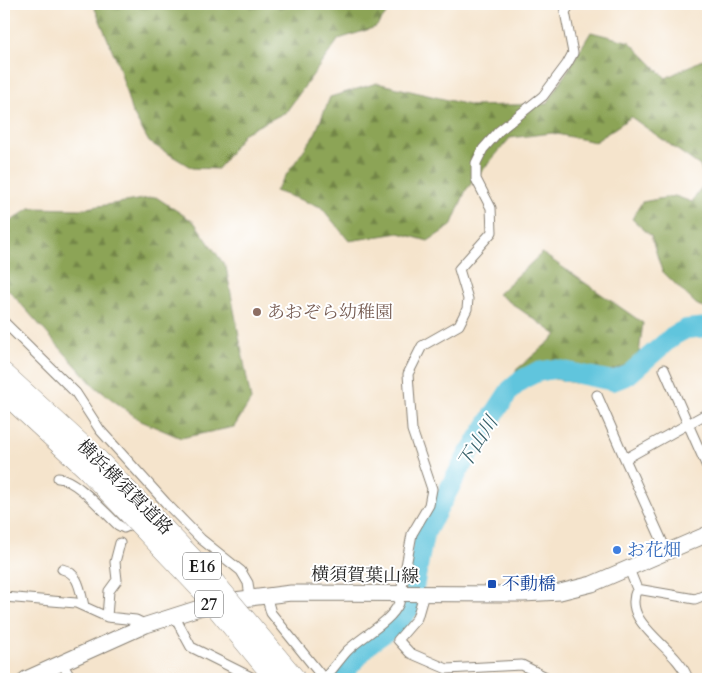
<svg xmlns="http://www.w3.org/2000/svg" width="712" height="683" viewBox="0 0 712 683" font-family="Cardo,'Noto Serif JP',serif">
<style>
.forest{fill:url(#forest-firs);stroke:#546039}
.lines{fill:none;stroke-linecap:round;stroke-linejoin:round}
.river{stroke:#60c5dd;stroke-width:20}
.street-casing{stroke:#888074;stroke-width:11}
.primary-casing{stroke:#888074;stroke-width:17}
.highway-casing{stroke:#888074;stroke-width:19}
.street{stroke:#fff;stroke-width:9}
.primary{stroke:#fff;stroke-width:15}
.highway{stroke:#fff;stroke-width:18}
.highway-bridge-casing{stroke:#888074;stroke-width:19;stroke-linecap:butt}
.highway-bridge{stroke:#fff;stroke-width:18}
.education-dot{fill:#8d6e63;stroke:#fff;stroke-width:2}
.shop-dot{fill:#3f7fe0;stroke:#fff;stroke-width:2}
.transit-dot{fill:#1a4fb4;stroke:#fff;stroke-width:2}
.labels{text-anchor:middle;stroke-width:4;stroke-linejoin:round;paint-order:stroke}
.shield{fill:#fff;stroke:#606060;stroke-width:1}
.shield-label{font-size:16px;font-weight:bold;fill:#1c1c1c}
.education-label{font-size:18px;fill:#785e54;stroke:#fff;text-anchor:start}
.street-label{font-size:18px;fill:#1c1c1c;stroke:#fff}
.shop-label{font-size:18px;fill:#366cbe;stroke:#fff;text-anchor:start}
.transit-label{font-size:18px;fill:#164399;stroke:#fff;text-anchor:start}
.water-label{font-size:19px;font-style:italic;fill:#376069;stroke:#fff}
</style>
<defs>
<pattern id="forest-firs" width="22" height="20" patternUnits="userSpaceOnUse" patternTransform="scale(1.25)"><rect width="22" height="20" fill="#8ca456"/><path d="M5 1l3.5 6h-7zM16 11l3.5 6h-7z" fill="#728546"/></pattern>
</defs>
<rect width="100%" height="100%" fill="#fff"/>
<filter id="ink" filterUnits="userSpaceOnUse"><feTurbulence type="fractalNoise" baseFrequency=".02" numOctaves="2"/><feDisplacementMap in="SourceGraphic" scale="10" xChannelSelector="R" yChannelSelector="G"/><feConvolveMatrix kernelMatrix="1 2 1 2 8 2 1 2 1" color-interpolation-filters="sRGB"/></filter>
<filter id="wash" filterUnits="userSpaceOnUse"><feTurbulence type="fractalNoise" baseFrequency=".0096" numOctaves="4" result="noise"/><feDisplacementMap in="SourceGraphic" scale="20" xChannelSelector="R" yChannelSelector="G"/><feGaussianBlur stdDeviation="1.12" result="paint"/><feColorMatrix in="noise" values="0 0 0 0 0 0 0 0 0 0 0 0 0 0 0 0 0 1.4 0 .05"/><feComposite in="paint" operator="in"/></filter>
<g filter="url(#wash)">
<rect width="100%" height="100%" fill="#f5e4cc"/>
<path class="forest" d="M 93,4 L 394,4 L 376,27 L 339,39 L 286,112 L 244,133 L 218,169 L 192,168 L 149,142 L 131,110 L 119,66 Z
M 591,32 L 630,42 L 666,78 L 708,57 L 708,310 L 696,304 L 662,271 L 651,236 L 632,219 L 642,202 L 675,196 L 692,202 L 706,181 L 700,166 L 631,117 L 595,142 L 552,133 L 510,138 L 466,190 L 451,226 L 428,241 L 399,233 L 349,241 L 321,207 L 275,191 L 315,134 L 330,97 L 377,83 L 473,106 L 547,104 Z
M 156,197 L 194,222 L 226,267 L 251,400 L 234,427 L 181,438 L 141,421 L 94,386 L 4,285 L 4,226 L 30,208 L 80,209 Z
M 542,253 L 643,323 L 638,361 L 575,383 L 515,371 L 557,335 L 498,294 Z"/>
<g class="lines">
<path class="river" d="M 338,679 L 370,643 L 397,624 L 410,608 L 424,535 L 467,456 L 510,390 L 523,379 L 537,372 L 554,369 L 613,381 L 628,375 L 673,336 L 686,329 L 708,327"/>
</g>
</g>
<g filter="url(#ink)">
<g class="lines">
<g class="street-casing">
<path id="street" d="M 4,322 L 76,393 L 100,430 L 166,503 L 201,539 L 241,571 L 248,583 L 250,597
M 664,369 L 688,424 L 625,459 L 667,552
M 597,395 L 625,459
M 708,413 L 688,424 L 708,469
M 58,478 C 75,478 105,513 118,525 L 124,528 L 137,522
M 62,569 C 79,573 80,590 84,606
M 629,569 L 637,589 L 695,599 L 705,595 L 708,591
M 637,589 C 620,624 678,647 688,679
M 424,594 L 417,618 L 398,640 L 410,653 L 447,669 L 522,665 L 550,679
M 266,595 L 271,613 L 324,679
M 4,597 L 76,603 L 107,617 L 136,620 L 146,625
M 173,614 L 191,647 L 255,679
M 107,617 L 109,591 L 117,580 L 115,562 L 120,543
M 62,663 L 71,679
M 324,679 C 332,670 339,660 347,651 C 362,636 391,622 399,603 L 412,534 L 429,505 L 432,489 L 412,430 L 408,374 L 422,346 L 459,325 L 467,309 L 468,299 L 459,269 L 492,232 L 491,208 L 476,179 L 476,163 L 483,149 L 499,131 L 543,96 L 567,64 L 573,53 L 565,12 L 570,4"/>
</g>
<g class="primary-casing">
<path id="primary" d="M 26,679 L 146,625 L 218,602 L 291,593 L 523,594 L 560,592 L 592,584 L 708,534"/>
</g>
<g class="highway-casing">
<path id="highway" d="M 4,372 L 99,459
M 4,394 L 86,470"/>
</g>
<use href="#street" class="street"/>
<use href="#primary" class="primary"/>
<use href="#highway" class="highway"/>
<g class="highway-bridge-casing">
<path id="highway-bridge" d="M 99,459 L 209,574 L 297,679
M 86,470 L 201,591 L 274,679"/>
</g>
<use href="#highway-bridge" class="highway-bridge"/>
</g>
</g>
<circle class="education-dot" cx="257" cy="312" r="5"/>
<circle class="shop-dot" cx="617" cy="550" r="5"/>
<rect class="transit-dot" x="487" y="579" width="10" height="10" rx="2.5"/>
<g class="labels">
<g class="shield">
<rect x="183" y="552.5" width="38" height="27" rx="4"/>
<rect x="195" y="590.5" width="28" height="27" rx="4"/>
</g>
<g class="shield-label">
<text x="202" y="572">E16</text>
<text x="209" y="610">27</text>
</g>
<g class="education-label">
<text x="267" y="318">あおぞら幼稚園</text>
</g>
<g class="street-label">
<text transform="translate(125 487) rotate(45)" y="6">横浜横須賀道路</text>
<text transform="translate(365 575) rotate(1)" y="6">横須賀葉山線</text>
</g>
<g class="shop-label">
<text x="627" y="556">お花畑</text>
</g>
<g class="transit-label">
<text x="502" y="590">不動橋</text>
</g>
<g class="water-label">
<text transform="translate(477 442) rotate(-58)" y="7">下山川</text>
</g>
</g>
<rect width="712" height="683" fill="none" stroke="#fff" stroke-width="20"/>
</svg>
